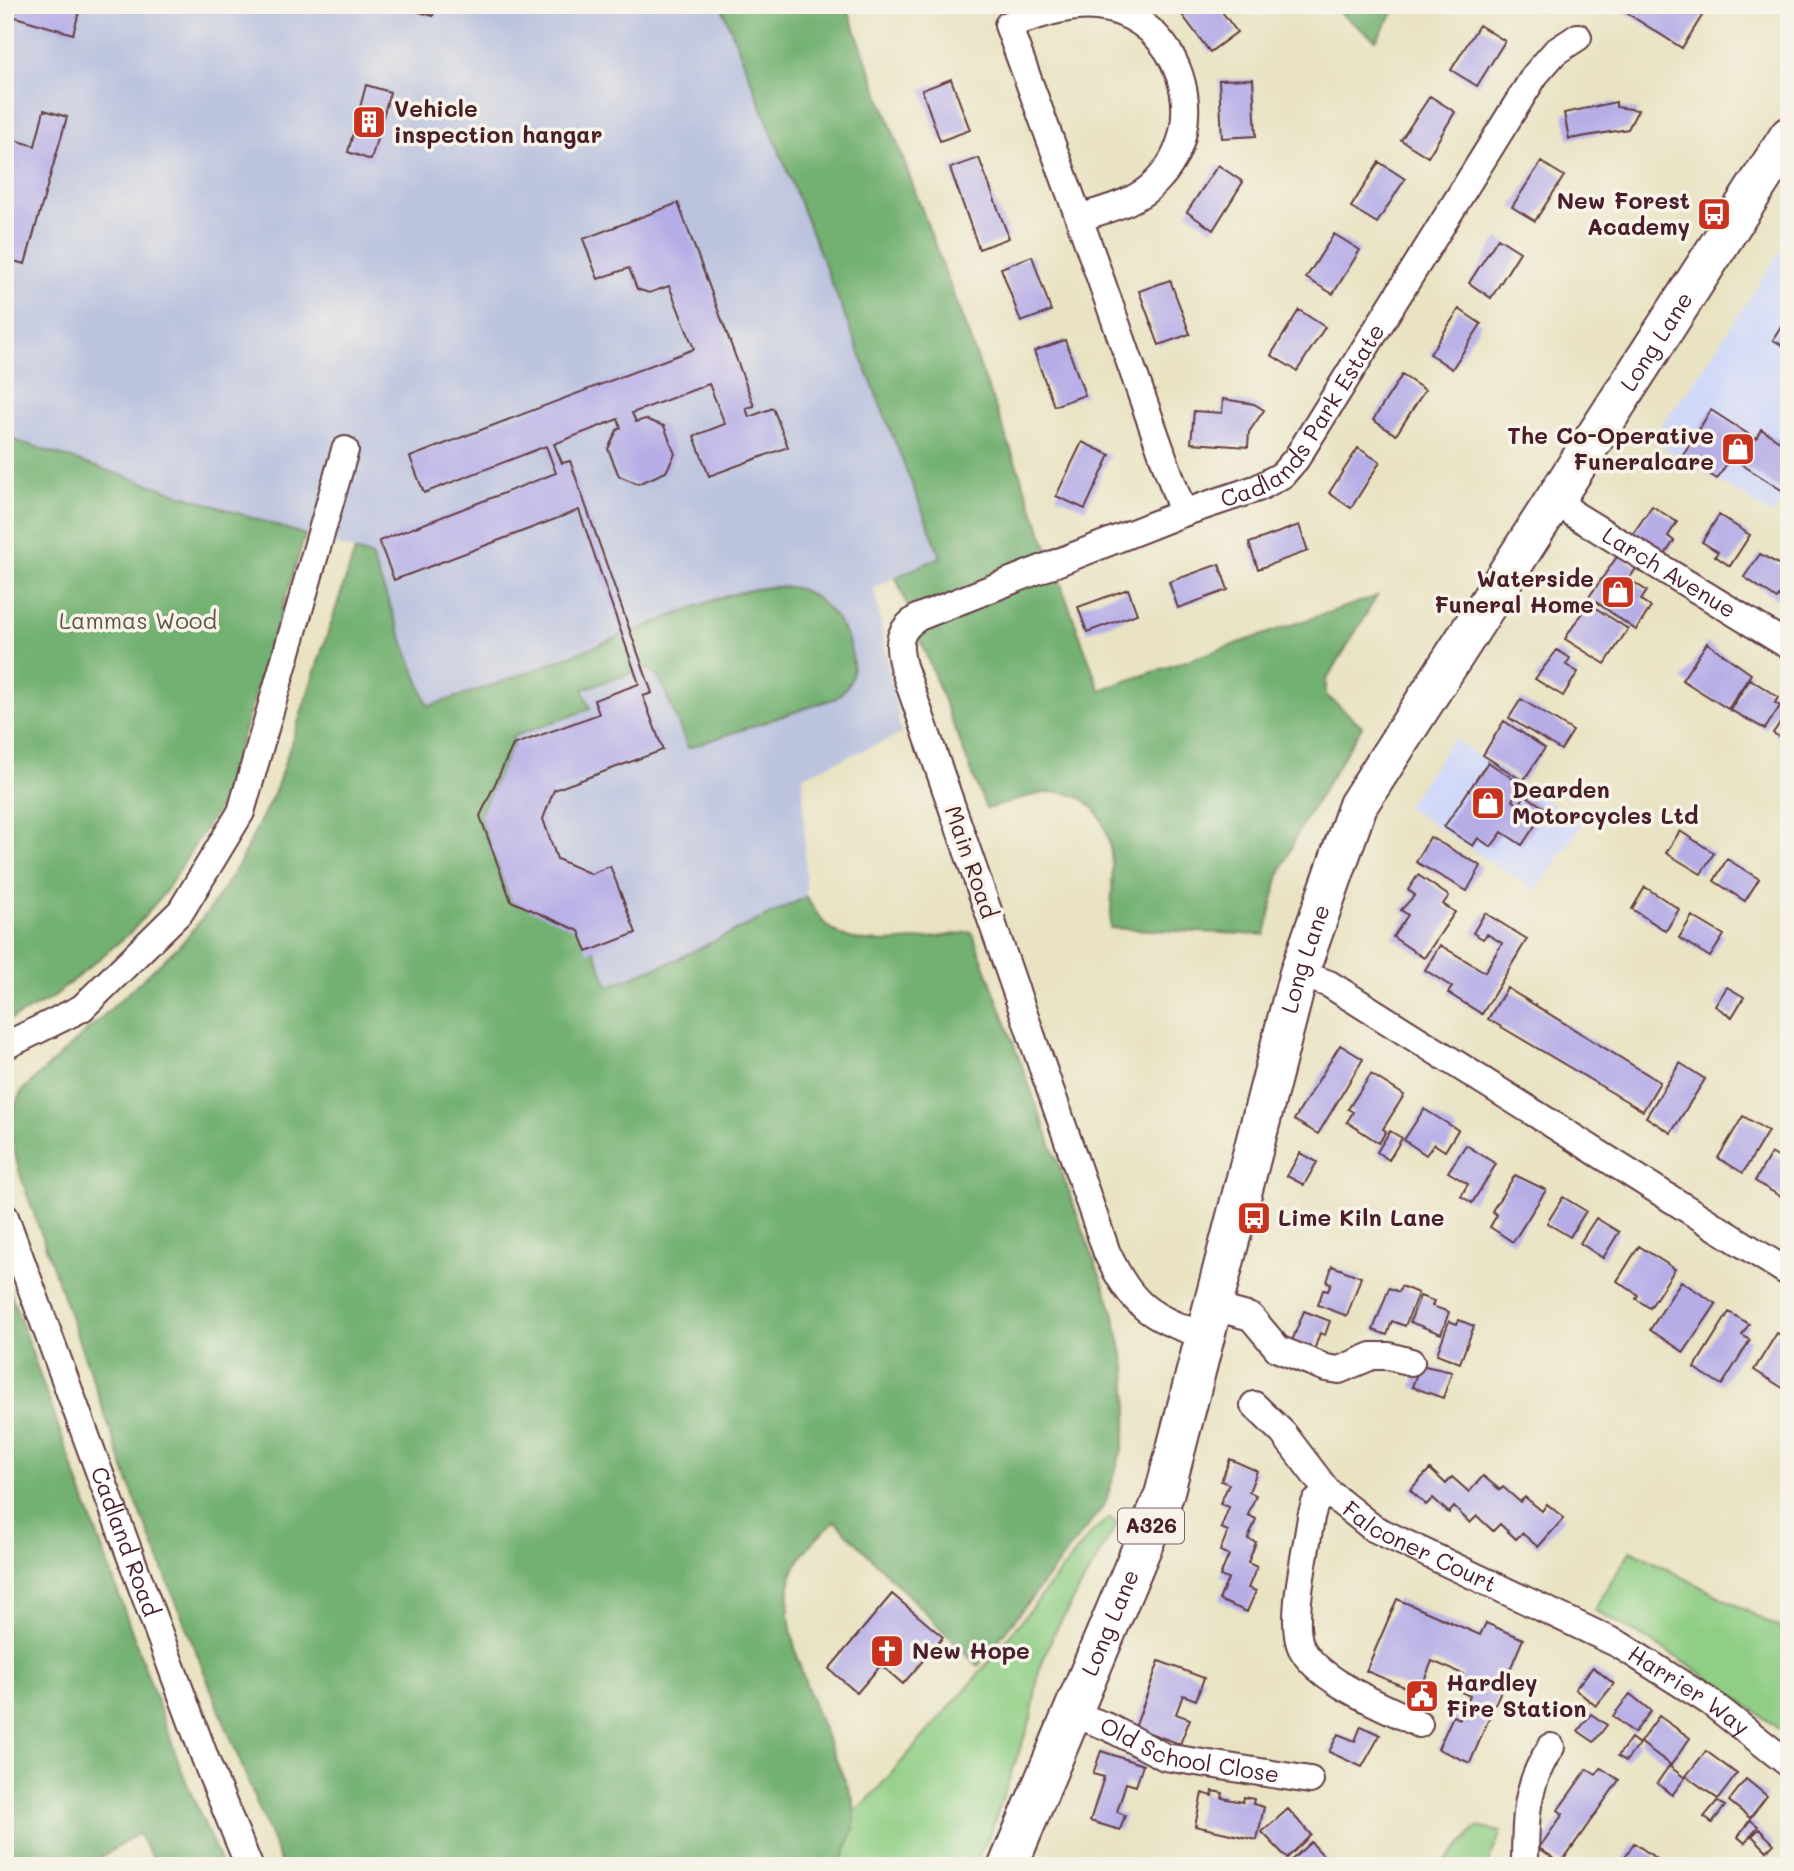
<svg xmlns="http://www.w3.org/2000/svg" width="1794" height="1871" viewBox="0 0 1794 1871" font-family="Mali,sans-serif">
<style>
.built{fill:#d1d9f9}
.industrial{fill:#bbc3de}
.green{fill:#8fce84;stroke:#6c7658;stroke-width:2}
.forest{fill:#73b172;stroke:#5e684e;stroke-width:2}
.building{fill:#b6ade7}
.lines{fill:none;stroke-linecap:round;stroke-linejoin:round}
.minor-casing{stroke:#623c42;stroke-width:30}
.primary-casing{stroke:#623c42;stroke-width:42}
.minor{stroke:#fff;stroke-width:26}
.primary{stroke:#fff;stroke-width:38}
.labels{text-anchor:middle;stroke-width:7;stroke-linejoin:round;paint-order:stroke}
.shield{fill:#f7f3e8;stroke:#7e5f64;stroke-width:2}
.shield-label{font-size:21px;font-weight:bold;fill:#4a1f2b}
.poi-label{font-size:23px;font-weight:bold;fill:#4a1f2b;stroke:#f7f3e8;text-anchor:start}
.street-label{font-size:23px;fill:#4a1f2b;stroke:#f7f3e8}
.park-label{font-size:23px;fill:#5f5446;stroke:#f7f3e8}
</style>
<rect width="100%" height="100%" fill="#f7f3e8"/>
<filter id="ink" filterUnits="userSpaceOnUse"><feTurbulence type="fractalNoise" baseFrequency=".0143" numOctaves="2"/><feDisplacementMap in="SourceGraphic" scale="14" xChannelSelector="R" yChannelSelector="G"/><feConvolveMatrix kernelMatrix="1 2 1 2 8 2 1 2 1" color-interpolation-filters="sRGB"/></filter>
<filter id="wash" filterUnits="userSpaceOnUse"><feTurbulence type="fractalNoise" baseFrequency=".00686" numOctaves="4" result="noise"/><feDisplacementMap in="SourceGraphic" scale="28" xChannelSelector="R" yChannelSelector="G"/><feGaussianBlur stdDeviation="1.57" result="paint"/><feColorMatrix in="noise" values="0 0 0 0 0 0 0 0 0 0 0 0 0 0 0 0 0 1.4 0 .05"/><feComposite in="paint" operator="in"/></filter>
<g filter="url(#wash)">
<rect width="100%" height="100%" fill="#e9e3c3"/>
<path class="built" d="M 1789,238 L 1789,491 L 1773,515 L 1650,439 L 1692,385 Z
M 1453,739 L 1582,824 L 1536,891 L 1406,807 Z"/>
<path class="industrial" d="M 5,5 L 721,5 L 941,557 L 874,588 L 901,734 L 803,776 L 806,897 L 669,963 L 543,1011 L 371,556 L 5,437 Z"/>
<path class="green" d="M 1110,1518 L 1117,1524 L 1053,1635 L 1039,1671 L 1031,1718 L 991,1831 L 974,1866 L 840,1866 L 854,1829 L 854,1811 L 867,1801 L 977,1676 L 1094,1530 Z
M 1631,1550 L 1789,1633 L 1789,1737 C 1727,1688 1664,1646 1594,1610 Z
M 1477,1827 L 1501,1832 L 1487,1866 L 1441,1866 Z"/>
<path class="forest" d="M 721,5 L 846,5 L 1100,690 L 1377,596 L 1326,681 L 1326,695 L 1362,726 L 1299,830 L 1278,878 L 1265,935 L 1110,928 C 1112,887 1124,803 1065,793 C 1041,789 1010,803 986,809 L 896,577 L 941,557 Z
M 1329,5 L 1398,5 L 1376,40 Z
M 5,437 L 305,535 L 221,804 L 165,892 L 132,931 L 51,999 L 5,1022 Z
M 355,551 L 371,556 L 428,706 C 504,684 578,652 652,624 C 694,608 743,584 789,587 C 817,589 844,623 850,647 C 856,670 854,683 836,698 L 688,748 L 661,681 L 647,668 L 583,689 L 590,709 L 512,737 L 513,745 L 480,816 L 511,901 L 586,929 L 608,986 L 669,963 L 806,897 C 812,906 818,916 825,924 C 855,956 933,936 972,932 L 1113,1311 L 1126,1367 L 1128,1412 L 1123,1446 L 1105,1504 L 978,1666 L 835,1521 C 821,1533 805,1548 796,1565 C 766,1619 832,1747 854,1802 L 854,1829 L 840,1866 L 282,1866 L 133,1494 L 20,1174 C 12,1140 4,1123 22,1091 L 183,942 L 209,910 L 239,864 L 276,789 Z
M 5,1278 L 184,1777 L 222,1866 L 158,1866 L 138,1834 L 87,1866 L 5,1866 Z"/>
<g id="blocks">
<path class="building" d="M 5,5 L 81,5 L 73,34 L 5,14 Z
M 396,5 L 436,5 L 433,16 Z
M 1181,5 L 1217,5 L 1237,32 L 1210,52 L 1177,8 Z
M 1614,5 L 1697,5 L 1705,11 L 1682,48 Z
M 1479,25 L 1505,41 L 1477,86 L 1451,70 Z
M 951,79 L 970,130 L 940,141 L 922,90 Z
M 1253,79 L 1256,136 L 1222,138 L 1219,80 Z
M 366,85 L 390,92 L 371,160 L 348,152 Z
M 1430,96 L 1455,112 L 1428,157 L 1401,140 Z
M 1616,102 L 1616,107 L 1638,110 L 1628,129 L 1569,139 L 1564,113 Z
M 44,110 L 67,117 L 25,264 L 5,259 L 5,137 L 35,146 Z
M 979,158 L 1009,238 L 979,249 L 950,168 Z
M 1379,162 L 1405,179 L 1377,223 L 1351,207 Z
M 1541,162 L 1564,176 L 1535,221 L 1512,207 Z
M 1218,165 L 1243,182 L 1213,230 L 1187,212 Z
M 678,203 L 754,406 L 746,408 L 749,417 L 773,408 L 788,447 L 709,476 L 694,436 L 725,424 L 709,384 L 632,413 L 636,422 L 645,419 L 664,426 L 675,454 L 666,472 L 638,484 L 619,476 L 608,449 L 617,430 L 621,428 L 618,419 L 554,444 L 562,463 L 570,461 L 652,693 L 643,696 L 663,750 L 554,790 L 543,819 L 557,859 L 591,874 L 610,866 L 636,933 L 587,952 L 579,931 L 511,901 L 480,816 L 513,745 L 599,714 L 594,700 L 639,684 L 579,510 L 394,580 L 379,541 L 556,473 L 546,446 L 424,493 L 410,457 L 694,349 L 669,286 L 649,293 L 637,289 L 629,268 L 598,279 L 583,239 Z
M 1334,234 L 1360,250 L 1333,294 L 1306,278 Z
M 1498,238 L 1520,252 L 1491,298 L 1469,283 Z
M 1032,256 L 1051,311 L 1021,322 L 1001,268 Z
M 1170,280 L 1190,334 L 1159,345 L 1139,291 Z
M 1459,309 L 1481,324 L 1452,369 L 1430,354 Z
M 1299,310 L 1325,327 L 1297,371 L 1271,355 Z
M 1789,314 L 1789,349 L 1773,340 Z
M 1065,340 L 1085,395 L 1054,406 L 1034,351 Z
M 1402,375 L 1425,390 L 1396,435 L 1373,420 Z
M 1223,399 L 1254,404 L 1264,410 L 1249,432 L 1248,447 L 1191,443 L 1194,411 L 1222,413 Z
M 1711,410 L 1756,439 L 1761,429 L 1789,447 L 1789,485 L 1783,491 L 1741,464 L 1745,458 L 1735,451 L 1717,479 L 1682,457 Z
M 1082,442 L 1110,455 L 1085,509 L 1056,496 Z
M 1358,448 L 1380,462 L 1351,508 L 1329,493 Z
M 1652,506 L 1677,522 L 1668,536 L 1674,541 L 1662,559 L 1630,538 Z
M 1719,515 L 1750,535 L 1730,566 L 1715,556 L 1718,552 L 1702,542 Z
M 1299,525 L 1308,551 L 1258,569 L 1249,543 Z
M 1619,554 L 1637,567 L 1629,579 L 1647,591 L 1641,600 L 1651,607 L 1636,630 L 1589,597 Z
M 1760,554 L 1782,566 L 1789,557 L 1789,582 L 1777,599 L 1744,577 Z
M 1219,564 L 1228,590 L 1178,608 L 1169,582 Z
M 1128,589 L 1137,614 L 1087,632 L 1078,607 Z
M 1588,603 L 1628,629 L 1605,664 L 1565,639 Z
M 1707,643 L 1751,674 L 1728,709 L 1682,680 Z
M 1557,650 L 1570,658 L 1566,665 L 1578,672 L 1563,696 L 1535,679 Z
M 1750,679 L 1778,697 L 1775,703 L 1780,706 L 1765,729 L 1730,710 Z
M 1521,699 L 1573,731 L 1561,750 L 1509,718 Z
M 1789,710 L 1789,743 L 1773,733 Z
M 1504,721 L 1545,748 L 1523,781 L 1483,755 Z
M 1488,762 L 1522,785 L 1512,800 L 1519,805 L 1525,795 L 1546,809 L 1522,845 L 1502,832 L 1491,847 L 1478,838 L 1473,846 L 1444,827 Z
M 1680,831 L 1714,853 L 1701,874 L 1666,853 Z
M 1430,837 L 1481,866 L 1467,891 L 1416,862 Z
M 1727,859 L 1759,879 L 1745,901 L 1714,881 Z
M 1418,875 L 1449,896 L 1443,904 L 1455,912 L 1424,958 L 1393,937 L 1408,915 L 1401,910 L 1415,895 L 1408,890 Z
M 1645,887 L 1679,909 L 1666,931 L 1632,909 Z
M 1485,913 L 1527,939 L 1482,1014 L 1448,993 L 1452,987 L 1425,970 L 1440,945 L 1485,972 L 1502,943 L 1487,934 L 1483,939 L 1473,933 Z
M 1692,916 L 1724,935 L 1710,957 L 1679,938 Z
M 1727,987 L 1744,997 L 1732,1017 L 1715,1006 Z
M 1507,988 L 1660,1082 L 1643,1111 L 1488,1019 Z
M 1340,1045 L 1363,1059 L 1318,1134 L 1294,1120 Z
M 1680,1063 L 1705,1079 L 1671,1133 L 1646,1117 Z
M 1371,1074 L 1404,1095 L 1383,1129 L 1386,1131 L 1379,1143 L 1347,1122 L 1353,1112 L 1348,1109 Z
M 1424,1109 L 1458,1130 L 1445,1151 L 1434,1144 L 1426,1155 L 1404,1140 Z
M 1743,1116 L 1768,1131 L 1743,1173 L 1718,1158 Z
M 1390,1131 L 1402,1138 L 1389,1160 L 1377,1152 Z
M 1466,1145 L 1496,1164 L 1472,1203 L 1461,1196 L 1468,1184 L 1448,1172 Z
M 1300,1153 L 1317,1162 L 1304,1185 L 1287,1176 Z
M 1771,1153 L 1785,1161 L 1789,1154 L 1789,1188 L 1783,1198 L 1755,1181 Z
M 1515,1175 L 1546,1190 L 1513,1242 L 1490,1227 L 1497,1215 L 1492,1211 Z
M 1563,1197 L 1586,1211 L 1570,1237 L 1547,1223 Z
M 1596,1218 L 1619,1232 L 1603,1258 L 1580,1243 Z
M 1639,1246 L 1675,1269 L 1650,1308 L 1636,1299 L 1638,1295 L 1617,1281 Z
M 1332,1266 L 1361,1277 L 1347,1316 L 1318,1305 L 1323,1290 L 1328,1291 L 1331,1283 L 1327,1282 Z
M 1681,1281 L 1716,1304 L 1684,1352 L 1650,1330 Z
M 1401,1286 L 1418,1293 L 1405,1326 L 1392,1321 L 1387,1335 L 1373,1330 L 1389,1288 L 1399,1292 Z
M 1420,1296 L 1434,1301 L 1432,1306 L 1449,1312 L 1441,1334 L 1410,1322 Z
M 1304,1311 L 1330,1321 L 1325,1335 L 1320,1333 L 1314,1350 L 1292,1341 Z
M 1729,1312 L 1749,1324 L 1742,1335 L 1750,1340 L 1722,1385 L 1694,1368 Z
M 1459,1320 L 1474,1326 L 1460,1363 L 1437,1354 L 1449,1321 L 1457,1324 Z
M 1777,1333 L 1789,1340 L 1789,1392 L 1754,1370 Z
M 1420,1365 L 1452,1372 L 1443,1398 L 1412,1387 Z
M 1230,1459 L 1257,1471 L 1249,1492 L 1256,1495 L 1248,1515 L 1256,1519 L 1248,1539 L 1256,1542 L 1248,1563 L 1257,1567 L 1248,1588 L 1256,1591 L 1247,1612 L 1219,1600 L 1228,1579 L 1220,1576 L 1229,1555 L 1220,1551 L 1228,1531 L 1221,1528 L 1229,1507 L 1220,1504 L 1229,1484 L 1221,1481 Z
M 1430,1469 L 1446,1484 L 1452,1477 L 1469,1492 L 1483,1476 L 1500,1490 L 1503,1487 L 1520,1502 L 1525,1497 L 1542,1511 L 1547,1504 L 1564,1518 L 1538,1547 L 1522,1533 L 1516,1539 L 1500,1524 L 1493,1531 L 1477,1516 L 1470,1523 L 1454,1507 L 1449,1513 L 1433,1498 L 1426,1505 L 1410,1490 Z
M 892,1594 L 943,1637 L 903,1684 L 881,1665 L 857,1693 L 829,1669 Z
M 1397,1599 L 1480,1635 L 1486,1623 L 1523,1639 L 1470,1763 L 1438,1749 L 1453,1716 L 1460,1719 L 1470,1696 L 1457,1690 L 1463,1674 L 1432,1661 L 1419,1693 L 1366,1671 Z
M 1159,1661 L 1204,1678 L 1196,1700 L 1183,1695 L 1176,1714 L 1190,1719 L 1180,1744 L 1135,1728 Z
M 1593,1667 L 1614,1684 L 1596,1706 L 1575,1689 Z
M 1630,1694 L 1651,1711 L 1634,1733 L 1613,1716 Z
M 1591,1714 L 1607,1725 L 1594,1742 L 1578,1731 Z
M 1659,1716 L 1690,1738 L 1671,1765 L 1640,1742 Z
M 1361,1726 L 1380,1735 L 1362,1767 L 1329,1752 L 1338,1734 L 1355,1741 Z
M 1631,1738 L 1639,1744 L 1626,1761 L 1618,1756 Z
M 1101,1751 L 1143,1765 L 1136,1786 L 1126,1783 L 1117,1812 L 1125,1815 L 1120,1830 L 1090,1821 L 1104,1777 L 1093,1774 Z
M 1706,1751 L 1737,1774 L 1718,1799 L 1686,1776 Z
M 1669,1766 L 1685,1778 L 1672,1795 L 1657,1783 Z
M 1601,1768 L 1619,1780 L 1561,1863 L 1539,1848 L 1563,1814 L 1558,1810 L 1587,1769 L 1596,1775 Z
M 1746,1779 L 1767,1796 L 1750,1818 L 1729,1801 Z
M 1213,1791 L 1223,1793 L 1222,1798 L 1243,1802 L 1244,1797 L 1254,1799 L 1253,1804 L 1264,1807 L 1257,1840 L 1195,1826 L 1202,1793 L 1212,1796 Z
M 1717,1801 L 1725,1806 L 1712,1823 L 1704,1817 Z
M 1288,1809 L 1311,1835 L 1287,1858 L 1262,1832 Z
M 1750,1820 L 1758,1826 L 1745,1843 L 1738,1837 Z
M 1759,1829 L 1774,1844 L 1767,1851 L 1752,1836 Z
M 1311,1842 L 1333,1866 L 1285,1866 Z
M 1634,1843 L 1650,1854 L 1668,1866 L 1619,1866 Z
M 1766,1855 L 1777,1866 L 1755,1866 Z"/>
</g>
</g>
<g filter="url(#ink)">
<use href="#blocks" fill-opacity="0" stroke="#623c42" stroke-width="2"/>
<g class="lines">
<g class="minor-casing">
<g id="minor">
<path d="M 1079,218 L 1008,25 C 1037,16 1066,4 1097,7 C 1181,16 1214,124 1156,182 C 1136,203 1106,209 1079,218 L 1183,513"/>
<path id="s1" d="M 1554,497 L 1575,515 L 1789,646"/>
<path d="M 1299,973 L 1329,984 L 1789,1273"/>
<path d="M 5,1046 L 82,1008 L 181,911 L 241,812 L 345,450"/>
<path id="s2" d="M 5,1217 L 208,1766 L 249,1866"/>
<path d="M 1214,1307 L 1251,1317 L 1278,1349 L 1326,1368 L 1339,1370 L 1372,1356 L 1389,1356 L 1411,1362"/>
<path id="s3" d="M 1207,1336 C 1150,1318 1133,1307 1107,1253 L 903,666 C 897,643 898,630 919,617 L 1183,513 L 1258,488 L 1282,475 L 1296,459 L 1535,75 L 1555,52 L 1578,37"/>
<path id="s4" d="M 1254,1405 L 1283,1433 L 1328,1492 L 1373,1528 L 1620,1645 L 1710,1702 L 1789,1764"/>
<path d="M 1328,1492 L 1315,1503 L 1311,1517 C 1307,1548 1289,1620 1301,1647 C 1318,1682 1386,1707 1419,1724"/>
<path id="s5" d="M 1071,1713 L 1108,1727 L 1165,1757 L 1310,1780"/>
<path d="M 1525,1866 C 1525,1821 1525,1785 1551,1747"/>
</g>
</g>
<g class="primary-casing">
<g id="primary">
<path id="s6" d="M 1008,1866 L 1164,1495 L 1299,973 L 1358,805 L 1789,136"/>
</g>
</g>
<use href="#minor" class="minor"/>
<use href="#primary" class="primary"/>
</g>
</g>
<defs>
<g id="building-square" transform="scale(1.75)"><rect x="-9" y="-9" width="18" height="18" rx="4" fill="#c8321e" stroke="#f7f3e8"/><path d="M-4-6H4V6H1V3H-1V6H-4ZM-2.5-4.3h1.7v1.8h-1.7ZM.8-4.3h1.7v1.8H.8ZM-2.5-1h1.7V.8h-1.7ZM.8-1h1.7V.8H.8Z" fill="#fff"/></g>
<g id="bus-square" transform="scale(1.75)"><rect x="-9" y="-9" width="18" height="18" rx="4" fill="#c8321e" stroke="#f7f3e8"/><path d="M-5-6H5V4H4V6H2V4H-2V6H-4V4H-5ZM-3.5-4V0h7V-4ZM-3.5 1.2v1.5H-2V1.2ZM2 1.2v1.5H3.5V1.2Z" fill="#fff"/></g>
<g id="shop-square" transform="scale(1.75)"><rect x="-9" y="-9" width="18" height="18" rx="4" fill="#c8321e" stroke="#f7f3e8"/><path d="M-5-2.5h2.3a2.7 3.5 0 0 1 5.4 0H5L5.5 6h-11ZM-1.5-2.5h3a1.5 2.3 0 0 0-3 0Z" fill="#fff"/></g>
<g id="church-square" transform="scale(1.75)"><rect x="-9" y="-9" width="18" height="18" rx="4" fill="#c8321e" stroke="#f7f3e8"/><path d="M-1.2-6h2.4v3.5h3.3v2.4h-3.3V6h-2.4V-.1h-3.3v-2.4h3.3Z" fill="#fff"/></g>
<g id="civic-square" transform="scale(1.75)"><rect x="-9" y="-9" width="18" height="18" rx="4" fill="#c8321e" stroke="#f7f3e8"/><path d="M-.6-6.5H3V-4.5H.6V-3L4-1V1h2V6H-6V1h2V-1L-.6-3ZM-1.2 2.5V6h2.4V2.5Z" fill="#fff"/></g>
</defs>
<g fill-rule="evenodd">
<use href="#building-square" x="369" y="122"/>
<use href="#bus-square" x="1714" y="214"/>
<use href="#shop-square" x="1738" y="449"/>
<use href="#shop-square" x="1618" y="592"/>
<use href="#shop-square" x="1488" y="803"/>
<use href="#bus-square" x="1254" y="1218"/>
<use href="#church-square" x="887" y="1651"/>
<use href="#civic-square" x="1422" y="1696"/>
</g>
<g class="labels">
<rect class="shield" x="1118" y="1508.5" width="66" height="35" rx="5"/>
<g class="shield-label">
<text x="1151" y="1533">A326</text>
</g>
<g class="poi-label">
<text x="394" y="117">Vehicle<tspan x="394" dy="26">inspection hangar</tspan></text>
<text x="1690" y="209" text-anchor="end">New Forest<tspan x="1690" dy="26">Academy</tspan></text>
<text x="1714" y="444" text-anchor="end">The Co-Operative<tspan x="1714" dy="26">Funeralcare</tspan></text>
<text x="1594" y="587" text-anchor="end">Waterside<tspan x="1594" dy="26">Funeral Home</tspan></text>
<text x="1512" y="798">Dearden<tspan x="1512" dy="26">Motorcycles Ltd</tspan></text>
<text x="1278" y="1226">Lime Kiln Lane</text>
<text x="912" y="1659">New Hope</text>
<text x="1446" y="1691">Hardley<tspan x="1446" dy="26">Fire Station</tspan></text>
</g>
<g class="street-label">
<text dy="8" stroke="none"><textPath href="#s6" startOffset="1671">Long Lane</textPath></text>
<text dy="8" stroke="none"><textPath href="#s3" startOffset="1260">Cadlands Park Estate</textPath></text>
<text dy="8" stroke="none"><textPath href="#s1" startOffset="138">Larch Avenue</textPath></text>
<text transform="translate(971 862) rotate(71)" y="8">Main Road</text>
<text dy="8" stroke="none"><textPath href="#s6" startOffset="957">Long Lane</textPath></text>
<text dy="8" stroke="none"><textPath href="#s2" startOffset="346">Cadland Road</textPath></text>
<text dy="8" stroke="none"><textPath href="#s4" startOffset="222">Falconer Court</textPath></text>
<text dy="8" stroke="none"><textPath href="#s6" startOffset="264">Long Lane</textPath></text>
<text dy="8" stroke="none"><textPath href="#s4" startOffset="528">Harrier Way</textPath></text>
<text dy="8" stroke="none"><textPath href="#s5" startOffset="126">Old School Close</textPath></text>
</g>
<g class="park-label">
<text x="138" y="629">Lammas Wood</text>
</g>
</g>
<rect width="1794" height="1871" fill="none" stroke="#f7f3e8" stroke-width="28"/>
</svg>
